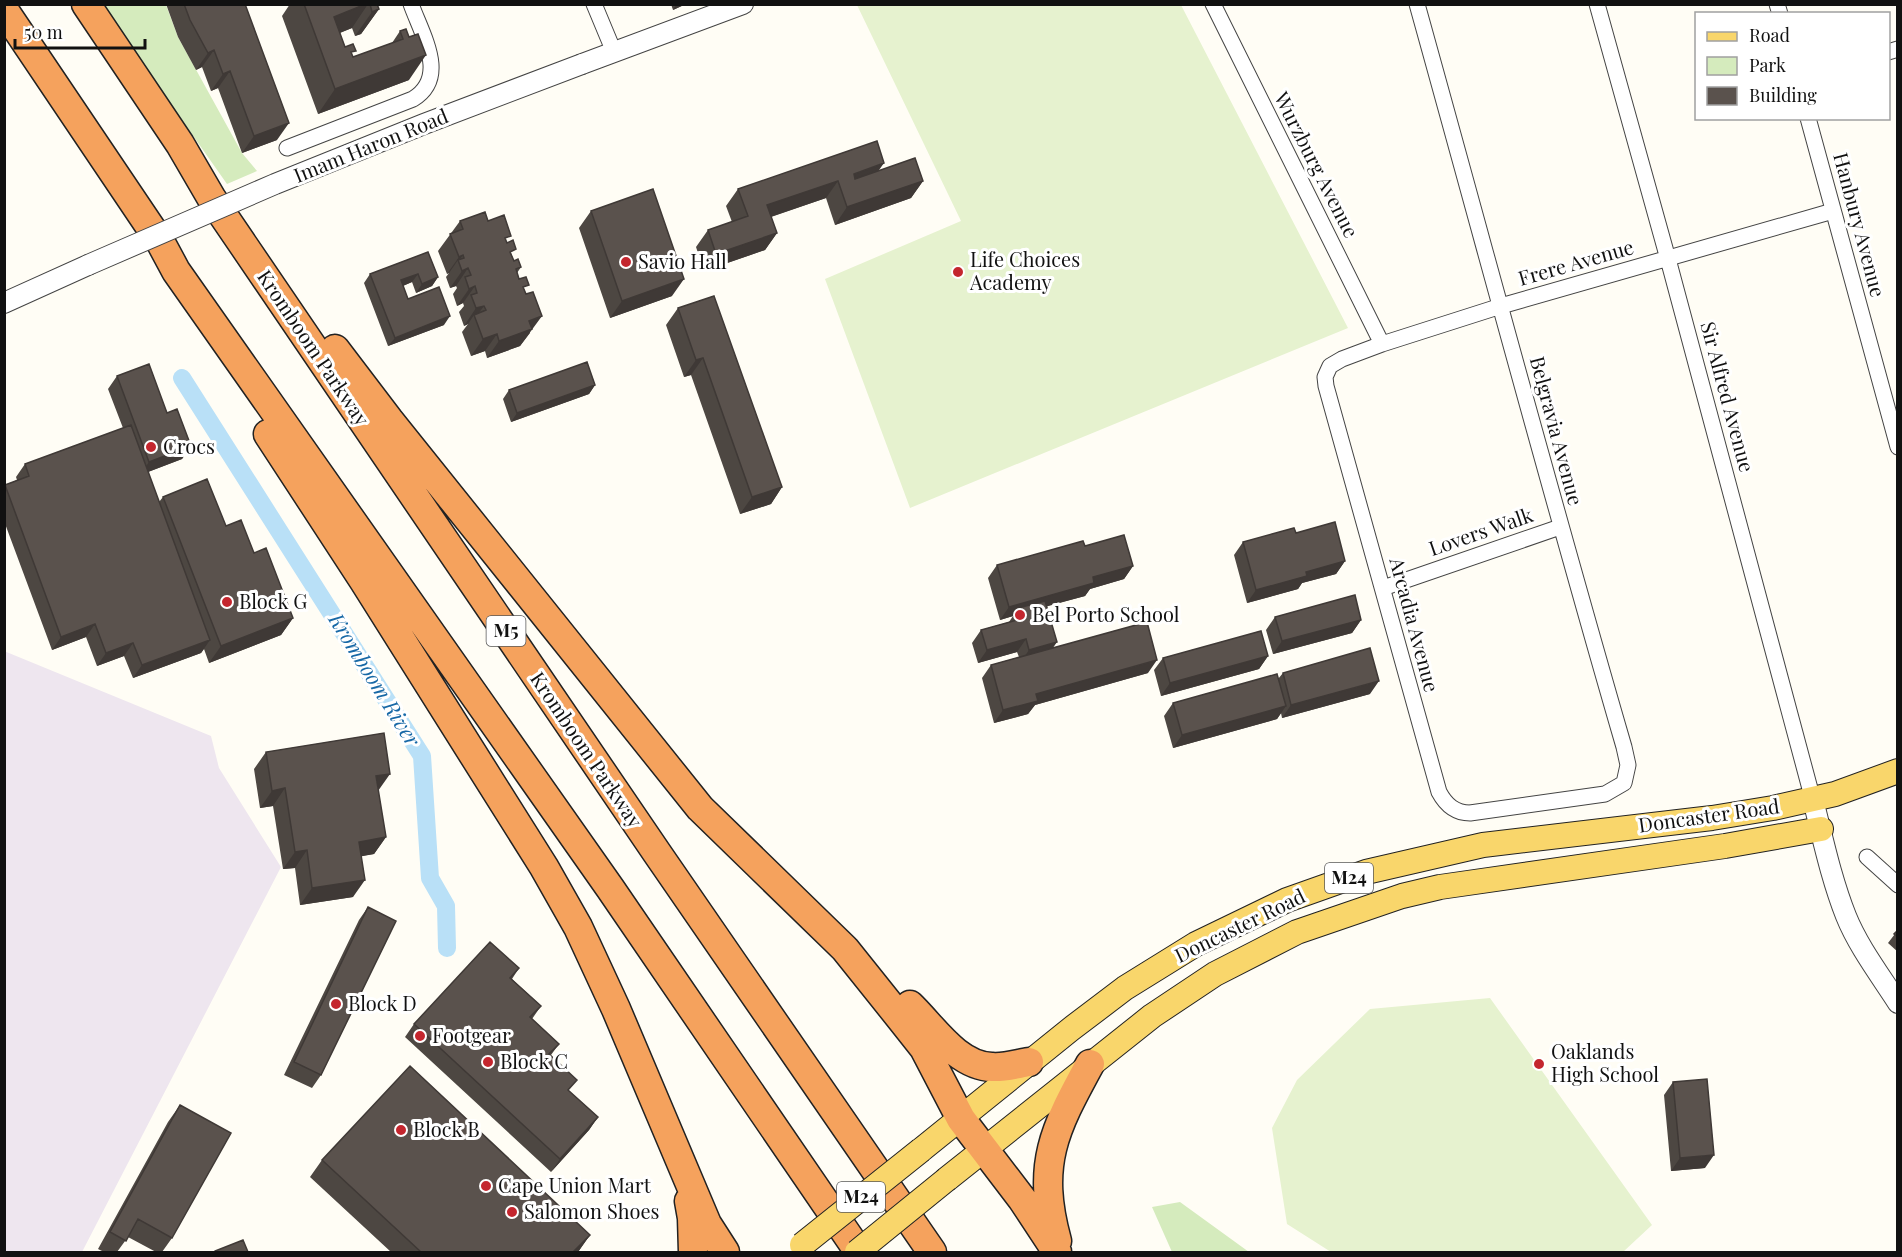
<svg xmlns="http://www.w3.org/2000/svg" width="1902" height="1257" viewBox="0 0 1902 1257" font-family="'Playfair Display',serif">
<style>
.industrial{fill:#eee6ef}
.green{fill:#d5ebbd}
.pitch{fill:#e6f2cf}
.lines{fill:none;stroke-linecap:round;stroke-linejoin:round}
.canal{stroke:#b9e0f7;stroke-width:18}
.minor-casing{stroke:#444;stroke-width:17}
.tertiary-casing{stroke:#444;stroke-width:22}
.primary-casing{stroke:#222;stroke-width:26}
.motorway-casing{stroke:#222;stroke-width:31}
.minor{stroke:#fff;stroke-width:15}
.tertiary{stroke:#fff;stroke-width:20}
.primary{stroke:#f9d66b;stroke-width:24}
.motorway{stroke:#f5a25d;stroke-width:28}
.tertiary-bridge-casing{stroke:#444;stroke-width:22;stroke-linecap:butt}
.primary-bridge-casing{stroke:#222;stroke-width:26;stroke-linecap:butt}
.tertiary-bridge{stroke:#fff;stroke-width:20}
.primary-bridge{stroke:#f9d66b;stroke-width:24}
.wall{fill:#4d4742}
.shaded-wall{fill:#3f3936}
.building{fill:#5a524d;stroke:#3f3936;stroke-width:1.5}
.poi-dot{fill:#c4262e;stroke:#fff;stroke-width:2}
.labels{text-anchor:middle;stroke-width:6;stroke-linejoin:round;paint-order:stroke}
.shield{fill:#fff;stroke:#585858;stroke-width:1.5}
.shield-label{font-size:18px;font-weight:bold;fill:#111}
.street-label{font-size:20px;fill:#111;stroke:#fff}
.poi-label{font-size:20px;fill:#111;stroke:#fff;text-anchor:start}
.water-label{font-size:21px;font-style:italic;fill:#1768a6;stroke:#fff}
</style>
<rect width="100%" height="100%" fill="#fffdf5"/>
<path class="industrial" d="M 4,651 L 211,736 L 219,768 L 281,867 L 82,1252 L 5,1252 Z"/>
<path class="green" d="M 101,5 L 166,5 L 178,37 L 242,153 L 257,171 L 227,184 Z
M 1180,1202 L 1249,1252 L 1172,1252 L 1152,1207 Z"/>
<path class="pitch" d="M 857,5 L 1181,5 L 1348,328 L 910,508 L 825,279 L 961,221 Z
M 1490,998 L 1652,1225 L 1623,1252 L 1331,1252 L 1287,1224 L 1272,1128 L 1297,1080 L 1370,1009 Z"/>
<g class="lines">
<path class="canal" d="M 182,378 L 422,756 L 430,878 L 446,906 L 447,948"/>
<g class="minor-casing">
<path id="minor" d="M 594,4 L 614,52
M 1213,4 L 1382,344
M 1417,4 C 1486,252 1552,500 1624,747 L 1628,765 L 1624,783 L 1605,794 L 1470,813 C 1455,813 1446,805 1439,792 L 1326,386 L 1325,377 L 1330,366 L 1342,359 L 1382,344 L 1501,306 L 1833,211
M 1597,4 L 1668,259 L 1813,800
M 1777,4 L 1780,14
M 1888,52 L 1898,49
M 1808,118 L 1898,447
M 287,148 L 413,99 C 449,77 422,35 411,4
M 1383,588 L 1560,527
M 1867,857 L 1898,885"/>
</g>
<g class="tertiary-casing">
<path id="tertiary" d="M 582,64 L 743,4
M 4,303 L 88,265
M 1813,800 C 1823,839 1831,878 1846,916 C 1858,946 1880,975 1898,1003"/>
</g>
<g class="primary-casing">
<path id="primary" d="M 921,1150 L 1071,1029 L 1125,988 L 1196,944 L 1287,900 L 1366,872 L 1483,845 L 1712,818 L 1773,808 L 1835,794 L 1898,771
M 947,1179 L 1152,1016 L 1215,974 L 1297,932 L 1402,896 L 1440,887 L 1725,846 L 1821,829"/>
</g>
<g class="motorway-casing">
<path id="motorway" d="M 86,4 L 180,144 L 212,199 L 657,853 L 932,1252
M 4,10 L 161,243 L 176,271 L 610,888 L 859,1252
M 335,349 L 389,420 L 700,808 L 845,949 L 901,1019 L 924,1048 L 961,1119 L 1022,1199 L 1057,1252
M 268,434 L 364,581 L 544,867 L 578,927 L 616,1009 L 707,1224 L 725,1252
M 910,1005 C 933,1027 957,1066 992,1067 C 1004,1068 1017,1064 1029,1062
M 689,1201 L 692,1218 L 693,1252
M 1057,1241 C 1036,1164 1054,1130 1090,1064"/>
</g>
<use href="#minor" class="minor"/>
<use href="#tertiary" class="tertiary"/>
<use href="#primary" class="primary"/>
<use href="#motorway" class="motorway"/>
<g class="tertiary-bridge-casing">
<path id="tertiary-bridge" d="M 88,265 L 275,184 L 424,124 L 582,64"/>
</g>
<g class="primary-bridge-casing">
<path id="primary-bridge" d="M 802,1245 L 921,1150
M 857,1252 L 947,1179"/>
</g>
<use href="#tertiary-bridge" class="tertiary-bridge"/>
<use href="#primary-bridge" class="primary-bridge"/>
</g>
<path class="wall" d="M 166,4 L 245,4 L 277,140 L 242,153 L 218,88 L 211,91 L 202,67 L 196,70 L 178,37 Z
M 290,4 L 379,4 L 378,6 L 379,9 L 361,34 L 355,36 L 352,28 L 340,33 L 345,47 L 353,57 L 392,43 L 400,31 L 406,29 L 409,80 L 318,114 L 282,16 Z
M 671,4 L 686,4 L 673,10 Z
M 879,171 L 923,181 L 911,198 L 835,225 L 826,198 L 771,217 L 777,233 L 765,250 L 704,271 L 696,247 L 708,230 L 732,222 L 726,206 L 738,189 Z
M 591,211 L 672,296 L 610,318 L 579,228 Z
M 460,221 L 488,221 L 507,242 L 514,261 L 521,267 L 517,273 L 525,291 L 530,333 L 520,346 L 487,358 L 485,351 L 471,356 L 462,332 L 468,324 L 464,326 L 459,312 L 464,306 L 463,303 L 457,306 L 453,294 L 457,288 L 456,286 L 450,288 L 446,277 L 449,273 L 447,274 L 438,251 Z
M 428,252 L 438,277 L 432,286 L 416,293 L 412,282 L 403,286 L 408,299 L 444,325 L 388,346 L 364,283 L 370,274 Z
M 678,308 L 782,487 L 771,504 L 740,514 L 691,375 L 684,377 L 666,325 Z
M 117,376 L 167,413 L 191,446 L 182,459 L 148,472 L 159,502 L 163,497 L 226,526 L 254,553 L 293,618 L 281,635 L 209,663 L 204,649 L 201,653 L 133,678 L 124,656 L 97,666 L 86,637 L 52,650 L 4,521 L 4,486 L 17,480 L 16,477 L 25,464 L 123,428 L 108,389 Z
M 595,385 L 589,394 L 511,422 L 503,399 L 509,390 Z
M 1296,533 L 1345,561 L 1336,574 L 1302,583 L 1298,589 L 1247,603 L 1234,555 L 1243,542 Z
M 997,565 L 1133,566 L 1124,579 L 1090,589 L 1085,596 L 1047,606 L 1053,648 L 1148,673 L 1035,705 L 1028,714 L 994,723 L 982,678 L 991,665 L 1019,657 L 1017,652 L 978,663 L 972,643 L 981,630 L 1009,622 L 1013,616 L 1000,620 L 988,578 Z
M 1275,617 L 1361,620 L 1352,633 L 1273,654 L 1266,630 Z
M 1268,656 L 1259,669 L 1161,696 L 1154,670 L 1163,658 Z
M 1283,673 L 1370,694 L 1282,718 L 1281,713 L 1277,719 L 1173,748 L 1164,716 L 1173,703 L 1278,679 Z
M 266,752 L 378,790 L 386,837 L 374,854 L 361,856 L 353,897 L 300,905 L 295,868 L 283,869 L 273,806 L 260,808 L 254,769 Z
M 368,907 L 321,1075 L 312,1088 L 284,1075 L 359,920 Z
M 1898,930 L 1898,952 L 1888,943 Z
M 519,968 L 512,979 L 541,1006 L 532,1019 L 559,1044 L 551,1055 L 569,1091 L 598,1117 L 589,1130 L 551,1172 L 405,1037 L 414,1024 Z
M 1673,1082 L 1705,1168 L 1671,1171 L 1664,1095 Z
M 180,1105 L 172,1238 L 162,1252 L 156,1252 L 128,1237 L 117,1252 L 104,1252 L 98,1249 L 168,1122 Z
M 322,1160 L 590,1235 L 578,1252 L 391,1252 L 310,1177 Z"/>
<path class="shaded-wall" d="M 366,4 L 368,4 L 352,28 L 318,41 L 334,17 Z
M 374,4 L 379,4 L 375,10 L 379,9 L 361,34 L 355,36 L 372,12 Z
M 677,4 L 686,4 L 673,10 L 676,5 Z
M 214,50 L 202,67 L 196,70 L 208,53 Z
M 426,55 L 409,80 L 318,114 L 335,89 Z
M 230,71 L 218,88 L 211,91 L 223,74 Z
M 289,123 L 277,140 L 242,153 L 254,136 Z
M 884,163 L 872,180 L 842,191 L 854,174 Z
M 838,181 L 826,198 L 755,222 L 767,205 Z
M 923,181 L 911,198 L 835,225 L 847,207 Z
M 777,233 L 765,250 L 704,271 L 716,254 Z
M 463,255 L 459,261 L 458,260 L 449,273 L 447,274 L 459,257 Z
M 468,268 L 456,286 L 450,288 L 462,271 Z
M 418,274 L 412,282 L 395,289 L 401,280 Z
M 438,277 L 432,286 L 416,293 L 422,284 Z
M 684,279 L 672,296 L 610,318 L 622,301 Z
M 475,286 L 463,303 L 457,306 L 469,289 Z
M 484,306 L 475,318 L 474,315 L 468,324 L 464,326 L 476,308 Z
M 450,316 L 444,325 L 388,346 L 395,338 Z
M 542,316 L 520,346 L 487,358 L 499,341 L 529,321 Z
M 497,334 L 485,351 L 471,356 L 483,339 Z
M 703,358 L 691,375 L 684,377 L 696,360 Z
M 595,385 L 589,394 L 511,422 L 517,413 Z
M 191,446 L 182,459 L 140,475 L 149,462 Z
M 782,487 L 771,504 L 740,514 L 752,497 Z
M 1345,561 L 1336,574 L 1302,583 L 1298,589 L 1247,603 L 1256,590 L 1306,572 Z
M 1133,566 L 1124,579 L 1090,589 L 1085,596 L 1019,614 L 1018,608 L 1013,616 L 1000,620 L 1009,607 L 1093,577 Z
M 293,618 L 281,635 L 209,663 L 221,646 Z
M 1361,620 L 1352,633 L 1273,654 L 1282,641 Z
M 95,624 L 86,637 L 52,650 L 61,637 Z
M 1026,639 L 1017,652 L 978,663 L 987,650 Z
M 210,640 L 201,653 L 133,678 L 142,665 Z
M 1057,642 L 1048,655 L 1020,663 L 1029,650 Z
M 133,643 L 124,656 L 97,666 L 106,653 Z
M 1268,656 L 1259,669 L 1161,696 L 1170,683 Z
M 1157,660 L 1148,673 L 1035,705 L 1028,714 L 994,723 L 1003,710 L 1036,694 Z
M 1379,681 L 1370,694 L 1282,718 L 1291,705 Z
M 1286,706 L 1277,719 L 1173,748 L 1182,735 Z
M 390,774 L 378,791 L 376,776 Z
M 285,788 L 273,806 L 260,808 L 272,791 Z
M 386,837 L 374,854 L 347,859 L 359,842 Z
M 307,850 L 295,868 L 283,869 L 295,852 Z
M 365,880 L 353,897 L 300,905 L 312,888 Z
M 598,1117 L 589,1130 L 551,1172 L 560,1159 Z
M 1714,1155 L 1705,1168 L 1671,1171 L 1680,1158 Z
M 590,1235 L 578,1252 L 573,1252 Z"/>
<path class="building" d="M 184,4 L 245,4 L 289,123 L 254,136 L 230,71 L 223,74 L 214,50 L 208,53 L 190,20 Z
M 304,4 L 366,4 L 334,17 L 345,47 L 353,44 L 356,51 L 351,52 L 353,57 L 403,39 L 400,31 L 406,29 L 409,37 L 418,34 L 426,55 L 335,89 Z
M 370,4 L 377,4 L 379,9 L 372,12 Z
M 877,141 L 884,163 L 854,174 L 855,179 L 915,158 L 923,181 L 847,207 L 838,181 L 767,205 L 777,233 L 716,254 L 708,230 L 748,216 L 738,189 Z
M 653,189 L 684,279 L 622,301 L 591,211 Z
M 485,212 L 488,221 L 504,215 L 511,236 L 505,238 L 507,243 L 513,240 L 516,249 L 510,252 L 514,261 L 518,259 L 521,267 L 516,269 L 519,279 L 526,277 L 529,285 L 523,287 L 526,294 L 533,292 L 542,316 L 529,321 L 532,329 L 499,341 L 497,334 L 483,339 L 474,315 L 486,310 L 484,306 L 476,308 L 471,295 L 477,293 L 475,286 L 469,289 L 465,277 L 471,275 L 468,268 L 462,271 L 458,260 L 464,258 L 463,255 L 459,257 L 450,234 L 463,229 L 460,221 Z
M 428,252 L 438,277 L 422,284 L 418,274 L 401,280 L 408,299 L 439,287 L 450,316 L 395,338 L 370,274 Z
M 714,296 L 782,487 L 752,497 L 703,358 L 696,360 L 678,308 Z
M 587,362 L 595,385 L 517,413 L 509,390 Z
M 149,364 L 167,413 L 177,409 L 191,446 L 149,462 L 117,376 Z
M 131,425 L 210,640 L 142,665 L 133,643 L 106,653 L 95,624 L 61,637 L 5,485 L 29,476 L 25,464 Z
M 207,479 L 226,526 L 241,520 L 254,553 L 266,548 L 293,618 L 221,646 L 163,497 Z
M 1335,522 L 1345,561 L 1306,572 L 1307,576 L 1256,590 L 1243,542 L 1294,528 L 1296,533 Z
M 1124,535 L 1133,566 L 1093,577 L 1094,583 L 1009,607 L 997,565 L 1083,541 L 1085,546 Z
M 1355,595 L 1361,620 L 1282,641 L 1275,617 Z
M 1045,601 L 1057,642 L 1029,650 L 1026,639 L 987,650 L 981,630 L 1021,619 L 1018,608 Z
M 1147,622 L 1157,660 L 1036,694 L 1038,701 L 1003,710 L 991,665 Z
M 1261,631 L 1268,656 L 1170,683 L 1163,658 Z
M 1370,648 L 1379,681 L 1291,705 L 1283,673 Z
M 1277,674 L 1286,706 L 1182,735 L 1173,703 Z
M 384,733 L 390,774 L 376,776 L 386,837 L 359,842 L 365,880 L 312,888 L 307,850 L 295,852 L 285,788 L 272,791 L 266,752 Z
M 368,907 L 396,921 L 321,1075 L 294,1062 Z
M 1898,930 L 1898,937 L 1894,934 Z
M 490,942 L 519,968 L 510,978 L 541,1006 L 530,1017 L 559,1044 L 549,1054 L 577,1080 L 568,1090 L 598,1117 L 560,1159 L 414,1024 Z
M 410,1066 L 590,1235 L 573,1252 L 421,1252 L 322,1160 Z
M 1707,1079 L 1714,1155 L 1680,1158 L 1673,1082 Z
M 180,1105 L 231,1133 L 172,1238 L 138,1219 L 126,1241 L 110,1232 Z
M 243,1240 L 248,1252 L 215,1252 L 215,1251 Z"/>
<g class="poi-dot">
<circle cx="626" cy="262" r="6"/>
<circle cx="958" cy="272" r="6"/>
<circle cx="151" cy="447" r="6"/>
<circle cx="227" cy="602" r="6"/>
<circle cx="1020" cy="615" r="6"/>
<circle cx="336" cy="1004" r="6"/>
<circle cx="420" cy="1036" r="6"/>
<circle cx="488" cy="1062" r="6"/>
<circle cx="1539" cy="1064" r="6"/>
<circle cx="401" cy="1130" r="6"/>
<circle cx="486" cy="1186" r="6"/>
<circle cx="512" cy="1212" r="6"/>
</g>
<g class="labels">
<g class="shield">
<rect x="486.5" y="616" width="39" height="30" rx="4.5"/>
<rect x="1325" y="863" width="48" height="30" rx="4.5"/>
<rect x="837" y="1182" width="48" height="30" rx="4.5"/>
</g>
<g class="shield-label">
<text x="506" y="637">M5</text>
<text x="1349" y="884">M24</text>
<text x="861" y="1203">M24</text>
</g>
<g class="street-label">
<text transform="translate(371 146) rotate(-22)" y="7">Imam Haron Road</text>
<text transform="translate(1316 165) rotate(63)" y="7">Wurzburg Avenue</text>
<text transform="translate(1859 225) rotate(75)" y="7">Hanbury Avenue</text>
<text transform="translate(1576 263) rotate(-16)" y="7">Frere Avenue</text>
<text transform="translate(313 348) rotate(56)" y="7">Kromboom Parkway</text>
<text transform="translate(1727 397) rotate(75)" y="7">Sir Alfred Avenue</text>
<text transform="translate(1556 431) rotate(75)" y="7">Belgravia Avenue</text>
<text transform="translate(1481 532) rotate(-19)" y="7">Lovers Walk</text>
<text transform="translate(1414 625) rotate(75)" y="7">Arcadia Avenue</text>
<text transform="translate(586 750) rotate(56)" y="7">Kromboom Parkway</text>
<text transform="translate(1709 816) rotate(-8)" y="7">Doncaster Road</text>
<text transform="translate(1240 926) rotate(-26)" y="7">Doncaster Road</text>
</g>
<g class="poi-label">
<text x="970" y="267">Life Choices<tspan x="970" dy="23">Academy</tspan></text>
<text x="638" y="269">Savio Hall</text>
<text x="163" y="454">Crocs</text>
<text x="239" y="609">Block G</text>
<text x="1032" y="622">Bel Porto School</text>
<text x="348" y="1011">Block D</text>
<text x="432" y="1043">Footgear</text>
<text x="1551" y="1059">Oaklands<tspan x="1551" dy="23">High School</tspan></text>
<text x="500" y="1069">Block C</text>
<text x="413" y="1137">Block B</text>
<text x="498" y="1193">Cape Union Mart</text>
<text x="524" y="1219">Salomon Shoes</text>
</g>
<g class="water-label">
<text transform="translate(374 680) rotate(58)" y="7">Kromboom River</text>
</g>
</g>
<rect width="1902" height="1257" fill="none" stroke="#111111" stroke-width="12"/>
<rect x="1695" y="12" width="195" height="108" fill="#ffffff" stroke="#a0a0a0" stroke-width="1.5"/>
<rect x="1707" y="32" width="30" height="9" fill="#f9d66b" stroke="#a0a0a0" stroke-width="1.5"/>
<text x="1749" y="42" font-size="18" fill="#111111">Road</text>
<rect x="1707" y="57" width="30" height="18" fill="#d5ebbd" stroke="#a0a0a0" stroke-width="1.5"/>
<text x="1749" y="72" font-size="18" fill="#111111">Park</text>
<rect x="1707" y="87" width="30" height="18" fill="#5a524d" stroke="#a0a0a0" stroke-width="1.5"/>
<text x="1749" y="102" font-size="18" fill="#111111">Building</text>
<path d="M15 39v9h130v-9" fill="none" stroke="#111111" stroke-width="3"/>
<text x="24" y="39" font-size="18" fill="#111111" stroke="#ffffff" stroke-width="4.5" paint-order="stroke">50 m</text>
</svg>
